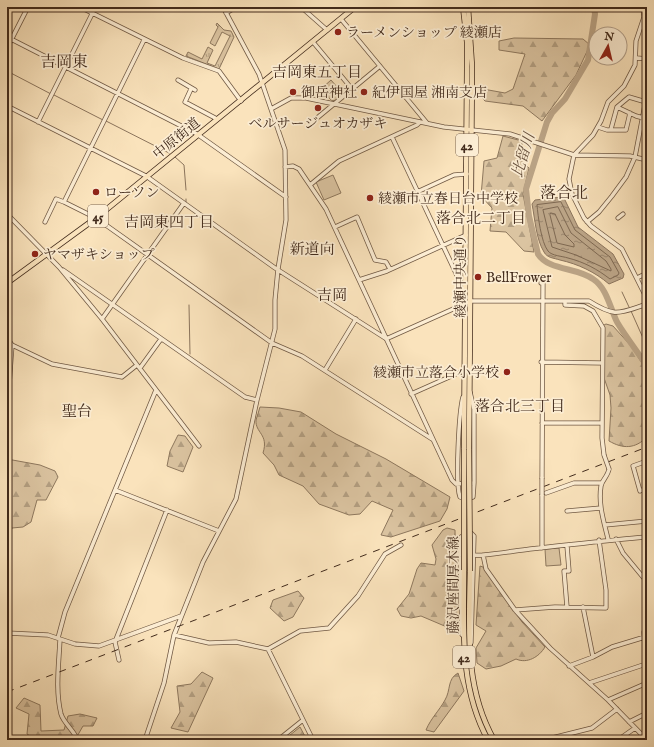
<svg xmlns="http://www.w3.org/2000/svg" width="654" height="747" viewBox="0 0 654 747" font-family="'IM FELL English','Noto Serif JP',serif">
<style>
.grass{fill:url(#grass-tufts);stroke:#8e785e}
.forest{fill:url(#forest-firs);stroke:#8e785e}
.green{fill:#dbc4a1;stroke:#8e785e}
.water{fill:url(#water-ripples);stroke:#8b745c}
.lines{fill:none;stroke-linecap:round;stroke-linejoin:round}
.shore{stroke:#7e6851;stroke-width:1}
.stream{stroke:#8b745c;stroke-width:1}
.river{stroke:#bba486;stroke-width:6}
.minor-casing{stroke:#705944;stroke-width:5}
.major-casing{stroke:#422b1c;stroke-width:6}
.minor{stroke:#fcedd3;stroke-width:3.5}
.major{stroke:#fae3bc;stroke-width:4.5}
.rail{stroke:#422b1c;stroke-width:1;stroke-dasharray:7 7;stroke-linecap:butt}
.minor-bridge-casing{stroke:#705944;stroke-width:5;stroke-linecap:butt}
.major-bridge-casing{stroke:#422b1c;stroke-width:6;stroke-linecap:butt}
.minor-bridge{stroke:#fcedd3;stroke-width:3.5}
.major-bridge{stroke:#fae3bc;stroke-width:4.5}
.poi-dot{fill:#8f2418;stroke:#fcedd3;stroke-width:1.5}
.labels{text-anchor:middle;stroke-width:3.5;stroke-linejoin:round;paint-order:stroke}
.shield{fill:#fcedd3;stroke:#7a6553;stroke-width:1}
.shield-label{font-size:13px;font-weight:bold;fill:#422b1c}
.poi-label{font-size:14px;fill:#422b1c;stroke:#fcedd3;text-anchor:start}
.street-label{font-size:14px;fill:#422b1c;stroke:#fcedd3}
.neighbourhood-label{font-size:15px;fill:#422b1c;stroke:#fcedd3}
.water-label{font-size:15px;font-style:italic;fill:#664f3c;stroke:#fcedd3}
.quarter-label{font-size:16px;fill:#422b1c;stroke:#fcedd3}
</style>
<defs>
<pattern id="grass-tufts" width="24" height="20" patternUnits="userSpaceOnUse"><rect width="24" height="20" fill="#dbc4a1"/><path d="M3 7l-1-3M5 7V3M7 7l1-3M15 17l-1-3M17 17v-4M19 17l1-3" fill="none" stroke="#b39f82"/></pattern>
<pattern id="forest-firs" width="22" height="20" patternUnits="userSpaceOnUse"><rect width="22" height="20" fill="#dbc4a1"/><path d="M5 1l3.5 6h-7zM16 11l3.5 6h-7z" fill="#b39f82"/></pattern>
<pattern id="water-ripples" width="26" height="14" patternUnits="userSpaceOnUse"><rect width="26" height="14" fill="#bba486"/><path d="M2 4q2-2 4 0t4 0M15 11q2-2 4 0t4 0" fill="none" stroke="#9a866d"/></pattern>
</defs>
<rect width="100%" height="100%" fill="#fae3bc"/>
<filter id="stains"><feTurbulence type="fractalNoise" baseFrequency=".005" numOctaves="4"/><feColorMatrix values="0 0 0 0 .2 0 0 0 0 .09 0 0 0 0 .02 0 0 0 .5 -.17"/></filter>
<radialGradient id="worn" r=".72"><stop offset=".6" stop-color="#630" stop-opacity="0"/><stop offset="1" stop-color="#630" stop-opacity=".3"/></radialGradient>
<path class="grass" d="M 217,23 L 224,30 L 231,31 L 234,37 L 219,69 L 186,56 L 188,52 L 202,59 L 208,47 L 213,50 L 207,63 L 215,66 L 230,36 L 222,32 L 215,46 L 210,43 L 218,27 L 216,25 Z"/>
<path class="forest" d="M 514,38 L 583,39 L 590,45 L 576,75 L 542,121 L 523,106 L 485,101 L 480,96 L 483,89 L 505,93 L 513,89 L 525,54 L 499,50 L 499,41 Z
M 503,136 L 522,141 L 522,162 L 529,168 L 523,194 L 534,252 L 524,251 L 506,232 L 490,231 L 492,208 L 481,196 L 484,161 L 497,158 Z
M 606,324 L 613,326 L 631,346 L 647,371 L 647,437 C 635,449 623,449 609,441 L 611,408 L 610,395 L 603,375 L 602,326 Z
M 260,407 L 279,408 L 301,412 L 336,434 L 386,459 L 450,497 L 447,509 L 440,521 L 391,537 L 381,535 L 393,510 L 372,501 L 360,514 L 349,515 L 319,504 L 303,486 L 279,475 L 274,465 L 263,453 C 269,434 255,433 256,420 C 257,416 259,411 260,407 Z
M 178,435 L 185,436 L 193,447 L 183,472 L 167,466 L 170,451 Z
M 7,459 L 40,465 L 55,471 L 58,477 L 46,500 L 37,500 L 31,522 L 23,527 L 12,528 L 7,541 Z
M 447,528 L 455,530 L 457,629 L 454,630 L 421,616 L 411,618 L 401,616 L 397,609 L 409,594 L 417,569 L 421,563 L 435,565 L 436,559 L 432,545 L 443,530 Z
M 480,566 L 483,567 L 522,622 L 545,647 C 539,657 527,664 516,659 L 501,666 L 486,669 L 477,663 L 476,648 L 486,631 L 476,625 Z
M 298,591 L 304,598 L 293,617 L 284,621 L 270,608 L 273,600 Z
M 202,672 L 213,678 L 188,732 L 171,728 L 180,712 L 177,686 L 191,684 Z
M 458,673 L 464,691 L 434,732 L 426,730 C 431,718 439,711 445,700 C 451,690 447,679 458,673 Z
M 24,698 L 40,705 L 41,731 L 64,730 L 68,716 L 80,714 L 97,718 L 93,726 L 83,726 L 75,740 L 36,740 L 27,734 L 29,714 L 16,708 Z
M 300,727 L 307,740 L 284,740 Z"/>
<path class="green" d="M 331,80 L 343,94 L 335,101 L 331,100 L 321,89 Z
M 333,175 L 341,193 L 324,200 L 316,182 Z
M 559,548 L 561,565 L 546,566 L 545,549 Z"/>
<path class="water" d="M 562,197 L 564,198 L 578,227 L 613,254 L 624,274 L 623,278 L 609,284 C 595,272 578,264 560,260 C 554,258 547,258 544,252 C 536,239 535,219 532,204 L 535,200 Z"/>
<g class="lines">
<path class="shore" d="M 561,202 L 575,230 L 610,257 L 619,273 L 618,275 L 610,279 C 597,269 584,262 568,258 C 562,256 552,256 548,251 C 541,242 538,216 537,205 Z
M 558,207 L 571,233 L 606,261 L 611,269 L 611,271 L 576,255 L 552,247 L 543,210 Z
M 551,213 L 555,214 L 565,235 L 574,244 L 574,247 L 557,243 L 550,215 Z"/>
<path class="stream" d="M 7,71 L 51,94
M 54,95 L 103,120
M 106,121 L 169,153
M 175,157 L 184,165 L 186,190
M 186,199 L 186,202
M 622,292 L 629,307
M 189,305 L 190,354
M 631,311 L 647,347
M 179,740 L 183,737 L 190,740"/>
<path class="river" d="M 594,7 L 595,14 L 588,60 L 565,99 L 552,113 L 547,122 L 526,189 L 529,216 L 538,254 C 549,271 577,267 593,279 C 607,288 610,308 617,322 C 626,337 637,351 647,366"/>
<g class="minor-casing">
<path id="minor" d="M 80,7 L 183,58 L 219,71 L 241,101
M 301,7 L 327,30
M 643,7 L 644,17 L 636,41 L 635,65 L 624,86 L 608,102 L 601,121 L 593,135 L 574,155 L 569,179 L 572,194 L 584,218 L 591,226 L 622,249 L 647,299
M 226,13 L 236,7
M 341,19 L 427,123
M 7,37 L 197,134 L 286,197
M 144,40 L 64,202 L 96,218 L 272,343 L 302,356 L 432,439
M 313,42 L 352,89
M 7,48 L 28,7
M 637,58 L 647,59
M 178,80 L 195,90
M 191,89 L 185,102 L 217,119
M 7,106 L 146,176 L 275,268 L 385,338
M 617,107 L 636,116 L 647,119
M 271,109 L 291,98 L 306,98 L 444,127 L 510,134 L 574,155 L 630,156 L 647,160
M 38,122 L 92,14
M 311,123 L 380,66
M 598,127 L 607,130 L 626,130 L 630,113
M 611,129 L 617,107 L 629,97 L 646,102
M 392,137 L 461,284 L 466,284
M 285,167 L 293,166 L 299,169 L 326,209 L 452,480 L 456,484 L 474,483 L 474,409 L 470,392
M 310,185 L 339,161 L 417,125 L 420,122
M 417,192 L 454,175 L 467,174
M 7,214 L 59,267 L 102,319 L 199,446
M 618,218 L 623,214
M 45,222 L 56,199 L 64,202
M 587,222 L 599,212 L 612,196 L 626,177 L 635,157 L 647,94
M 335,227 L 357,217 L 375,260 L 386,262 L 390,269
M 63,270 L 245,397 L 257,400
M 637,278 L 647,273
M 359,280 L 387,271 L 466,235
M 541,283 L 543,283 L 542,478
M 565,301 L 565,305 L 584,306 L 593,311 L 603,328 L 602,438 L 604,455
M 102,319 L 184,203
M 7,338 L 12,345 L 52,364 L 122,377 L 137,365
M 386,339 L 471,301 L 589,301 C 616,318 619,313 647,304
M 541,362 L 602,363
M 140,368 L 161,339
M 325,370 L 356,319
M 411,394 L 465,370
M 463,397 C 459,412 455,483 460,497 L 466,499 L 473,497 L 474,483
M 7,414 L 12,345
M 542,423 L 602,423
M 647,461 L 633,466 L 640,491 L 647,488
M 115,490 L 219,531
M 546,493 L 574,483 L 601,483
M 542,495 L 542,548
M 567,511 L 601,508
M 605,525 L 647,521 L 647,517
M 608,539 C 604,522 598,504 601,486 C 602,480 608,476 609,469
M 616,539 L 623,553 L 647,582
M 567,546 L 569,571 L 564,571 L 567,607
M 453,554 C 479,558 505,552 530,549 C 569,545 608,540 647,537
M 483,555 L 486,569 L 515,610 L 550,648 L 608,700 L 647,740
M 583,607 L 593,657
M 515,610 L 555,607 L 606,608 L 606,590 L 599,540
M 647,623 L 644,632 L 647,678
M 7,633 L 48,635 L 75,644 L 99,646 L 181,616
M 174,635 L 209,643 L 236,642 L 268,649 L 300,631 L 329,628 L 358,596 L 385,554 L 401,545
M 462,635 L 460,555 L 461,537 L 468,532 L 471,533 L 474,536 L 471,643
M 58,638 L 65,612 L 156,390
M 60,639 C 59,663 55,690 61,714 C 64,724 76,732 77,740
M 268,649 L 313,740
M 119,660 L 115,642 L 167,510
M 569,666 L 593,657 L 612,647 L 645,637
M 589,683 L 646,664
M 608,700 L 647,683
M 629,722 L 647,713
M 145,740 L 164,683 L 174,635 L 203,562 L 236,499 L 257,400 L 275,329 L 275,300 L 278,269 L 286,220 L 285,150 L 259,74 L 223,7
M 278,740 L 303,720
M 544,740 L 592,728 L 617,709
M 618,740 L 635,728"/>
</g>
<g class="major-casing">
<path id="major" d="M 463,7 L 467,42 L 467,69 L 464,449
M 468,7 L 472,66 L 469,450
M 7,283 L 96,218 L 355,7
M 464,570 C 464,629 459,687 488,740
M 470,571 C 469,629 464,687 494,740"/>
</g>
<use href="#minor" class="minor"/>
<use href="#major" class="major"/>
<path class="rail" d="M 7,692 L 647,447"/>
<g class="minor-bridge-casing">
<path id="minor-bridge" d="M 604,455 L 609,469
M 542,478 L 542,495"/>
</g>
<g class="major-bridge-casing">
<path id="major-bridge" d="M 464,449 L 464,570
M 469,450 L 470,571"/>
</g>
<use href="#minor-bridge" class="minor-bridge"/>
<use href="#major-bridge" class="major-bridge"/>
</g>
<g class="poi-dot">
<circle cx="338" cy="32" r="4"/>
<circle cx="293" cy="92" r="4"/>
<circle cx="364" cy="92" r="4"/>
<circle cx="318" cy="108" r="4"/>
<circle cx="96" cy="192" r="4"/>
<circle cx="370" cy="198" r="4"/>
<circle cx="35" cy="254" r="4"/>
<circle cx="478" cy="277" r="4"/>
<circle cx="507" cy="372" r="4"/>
</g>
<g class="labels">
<g class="shield">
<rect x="456" y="134" width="22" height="22" rx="3"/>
<rect x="88" y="205" width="20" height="22" rx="3"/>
<rect x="453" y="646" width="22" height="22" rx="3"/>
</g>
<g class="shield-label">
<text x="467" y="150">42</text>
<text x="98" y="221">45</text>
<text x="464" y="662">42</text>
</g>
<g class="poi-label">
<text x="346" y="37">ラーメンショップ 綾瀬店</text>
<text x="301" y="97">御岳神社</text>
<text x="372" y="97">紀伊国屋 湘南支店</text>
<text x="318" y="128" text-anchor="middle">ベルサージュオカザキ</text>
<text x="104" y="197">ローソン</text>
<text x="378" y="203">綾瀬市立春日台中学校</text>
<text x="43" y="259">ヤマザキショップ</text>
<text x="486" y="282">BellFrower</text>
<text x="499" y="377" text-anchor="end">綾瀬市立落合小学校</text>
</g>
<g class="street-label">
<text transform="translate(176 138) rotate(-39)" y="5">中原街道</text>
<text transform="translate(460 276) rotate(-90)" y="5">綾瀬中央通り</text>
<text transform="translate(453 585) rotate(-90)" y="5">藤沢座間厚木線</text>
</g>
<g class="neighbourhood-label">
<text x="317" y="77">吉岡東五丁目</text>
<text x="481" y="223">落合北二丁目</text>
<text x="169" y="227">吉岡東四丁目</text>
<text x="312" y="254">新道向</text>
<text x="332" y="300">吉岡</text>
<text x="520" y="411">落合北三丁目</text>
<text x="77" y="416">聖台</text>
</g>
<g class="water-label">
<text transform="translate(523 155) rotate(-73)" y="5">比留川</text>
</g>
<g class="quarter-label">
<text x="64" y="67">吉岡東</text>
<text x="564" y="198">落合北</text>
</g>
</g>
<rect width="654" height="747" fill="none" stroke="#fae3bc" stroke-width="24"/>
<rect x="8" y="8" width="638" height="731" fill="none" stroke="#422b1c" stroke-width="2"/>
<rect x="12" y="12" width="630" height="723" fill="none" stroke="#422b1c"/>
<g transform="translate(608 46) rotate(8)"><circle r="19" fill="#fcedd3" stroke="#b29f8a"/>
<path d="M0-3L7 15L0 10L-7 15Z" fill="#8f2418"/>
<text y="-6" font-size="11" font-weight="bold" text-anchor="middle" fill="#422b1c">N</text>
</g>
<rect width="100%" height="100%" filter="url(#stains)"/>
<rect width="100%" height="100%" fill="url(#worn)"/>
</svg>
